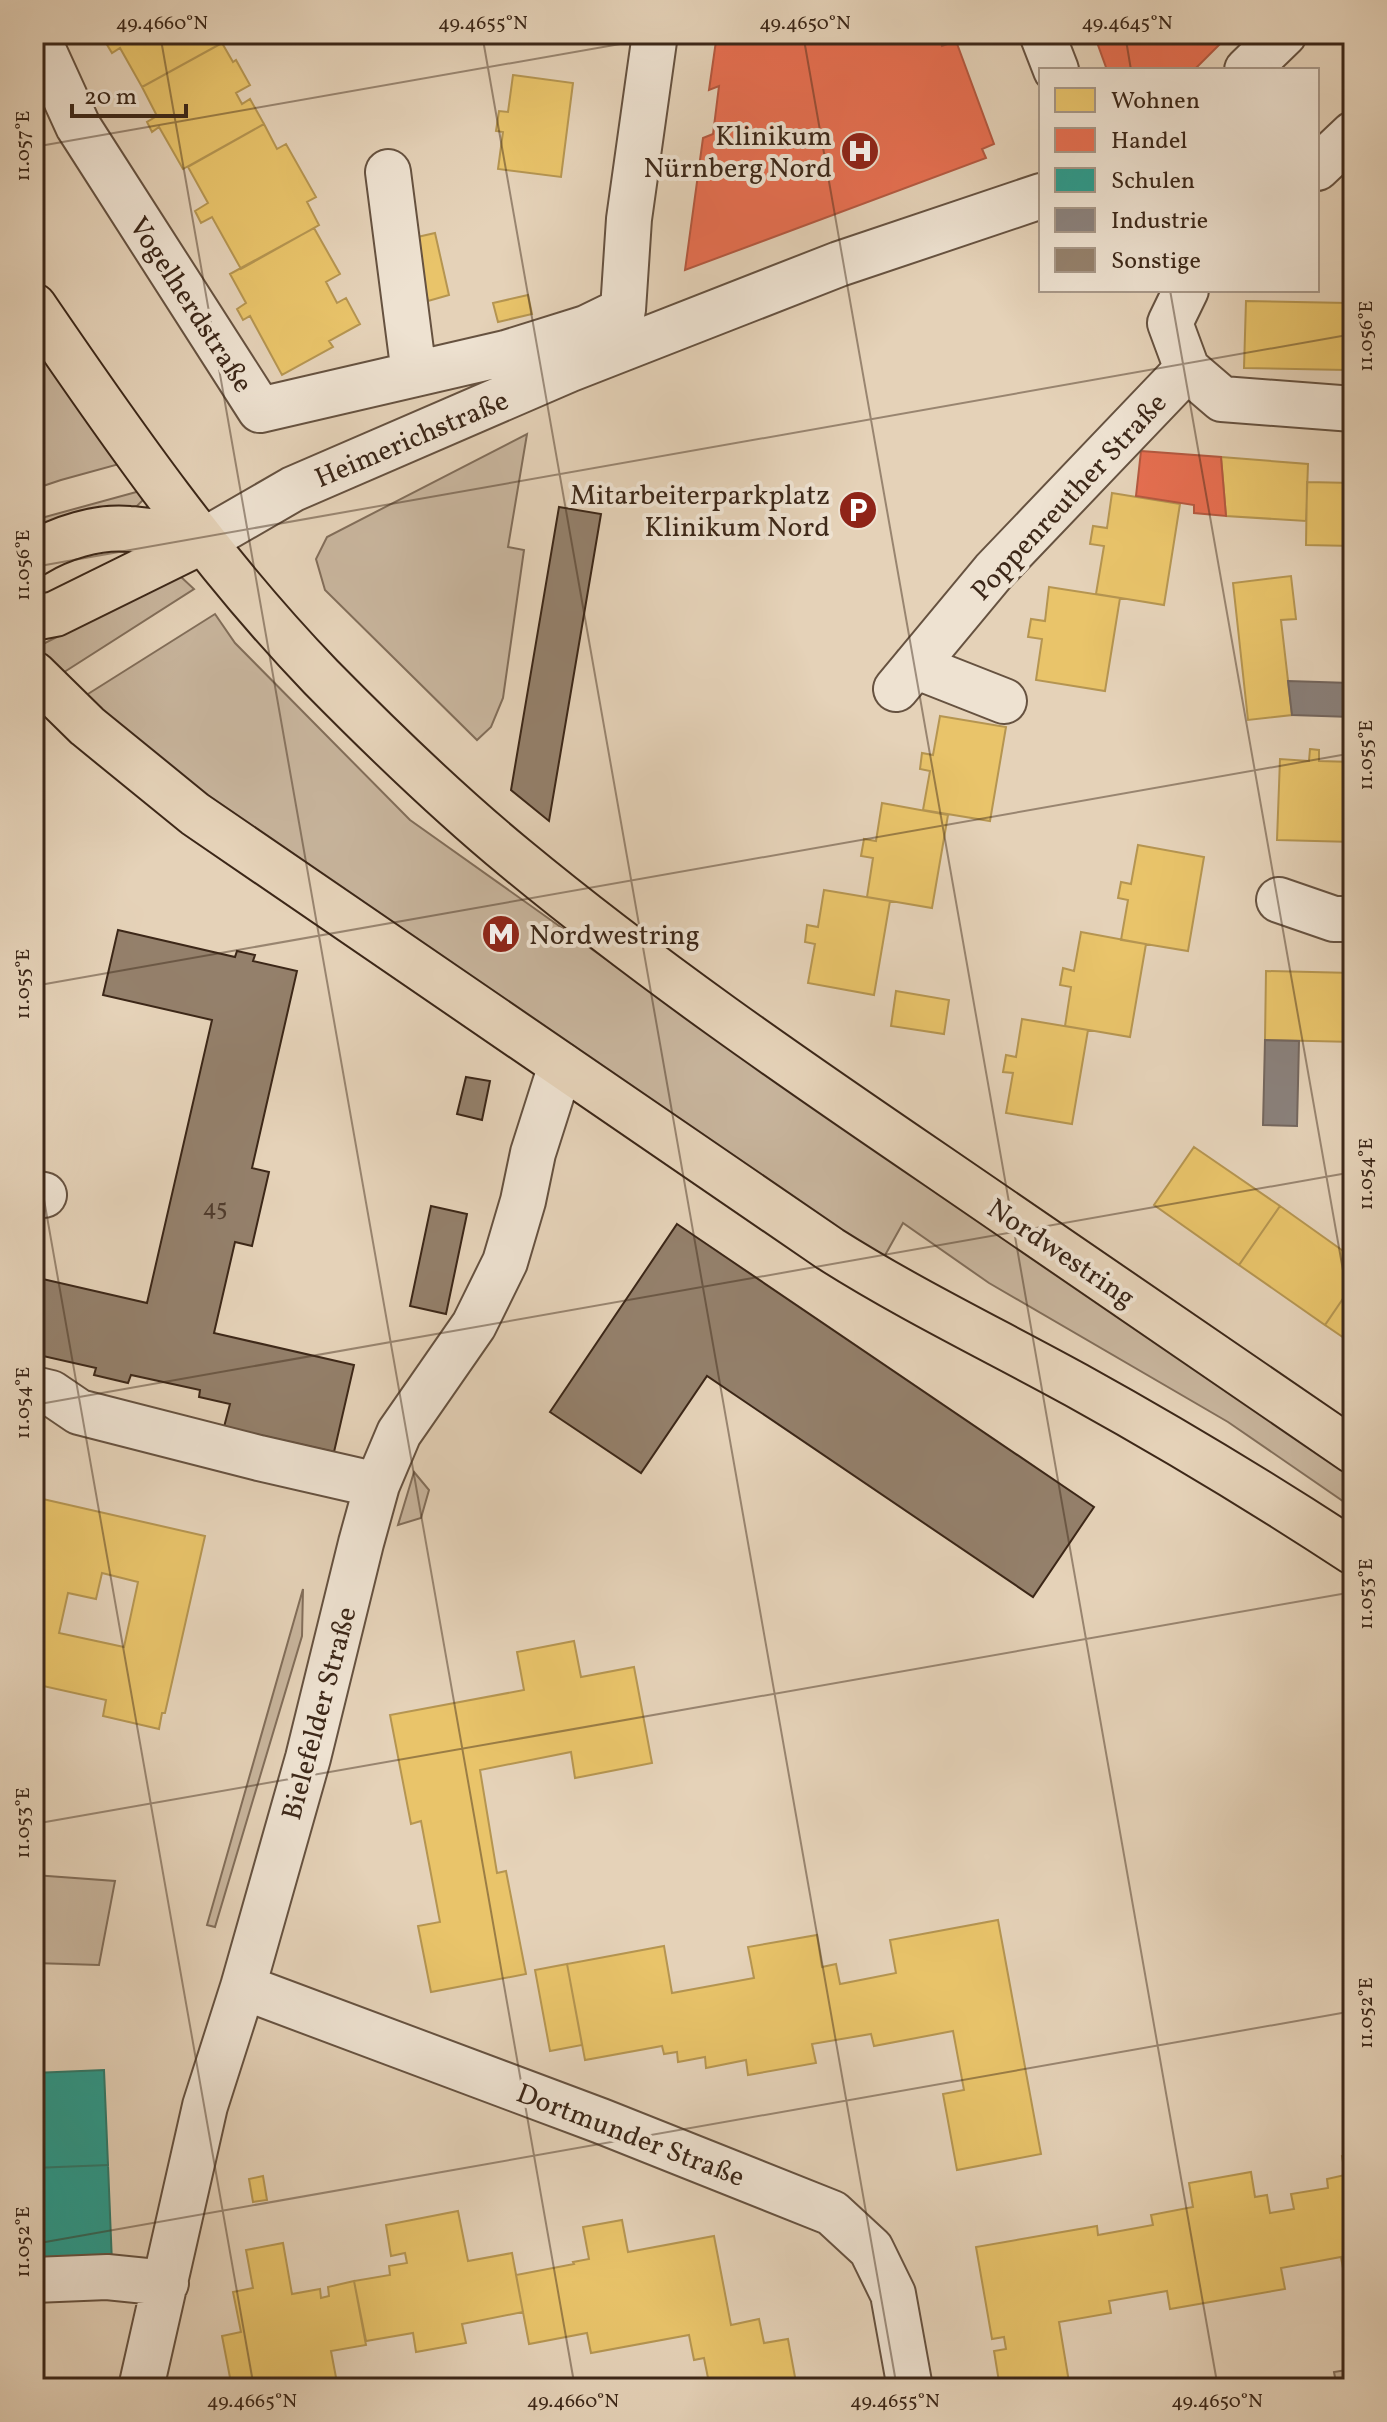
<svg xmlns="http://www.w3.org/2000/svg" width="1387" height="2422" viewBox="0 0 1387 2422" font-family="Vollkorn,serif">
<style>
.green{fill:#c8b59d;stroke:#826e5a;stroke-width:2}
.homes{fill:#e9c46a;stroke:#b59551;stroke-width:2;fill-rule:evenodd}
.shops{fill:#e76f51;stroke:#b45940;stroke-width:2}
.schools{fill:#2a9d8f;stroke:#2f7a6b;stroke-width:2}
.industry{fill:#8a817c;stroke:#73665e;stroke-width:2}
.building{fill:#94806b;stroke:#3c2718;stroke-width:2}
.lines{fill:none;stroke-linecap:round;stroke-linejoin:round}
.minor-casing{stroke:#665240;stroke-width:48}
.major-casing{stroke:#3c2718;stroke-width:48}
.minor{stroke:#eee2d1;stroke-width:44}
.major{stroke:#e5d2b8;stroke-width:44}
.ticks{fill:none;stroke:#3c2718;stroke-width:2;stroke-opacity:0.45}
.labels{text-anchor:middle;stroke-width:8;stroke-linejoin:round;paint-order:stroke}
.number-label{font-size:24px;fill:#523d2d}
.poi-label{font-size:28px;fill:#3c2718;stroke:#eee2d1;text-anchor:end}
.street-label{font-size:28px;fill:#3c2718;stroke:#eee2d1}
.neatline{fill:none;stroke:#3c2718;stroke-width:3}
.ticks-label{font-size:20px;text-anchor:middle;fill:#3c2718}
</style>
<rect width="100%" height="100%" fill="#e5d2b8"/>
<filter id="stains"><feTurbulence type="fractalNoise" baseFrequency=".0025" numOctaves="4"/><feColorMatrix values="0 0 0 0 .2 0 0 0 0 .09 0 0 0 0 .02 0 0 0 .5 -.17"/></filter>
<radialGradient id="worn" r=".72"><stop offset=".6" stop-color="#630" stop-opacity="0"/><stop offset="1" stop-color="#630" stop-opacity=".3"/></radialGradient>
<path class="green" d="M 34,336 L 123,463 L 61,480 L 34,489 Z
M 527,434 L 508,547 L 524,550 L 503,698 L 491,727 L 477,740 L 325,590 L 316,559 L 327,537 Z
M 140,491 L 143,500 L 137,506 L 34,541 L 34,520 Z
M 180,576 L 194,589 L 58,676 L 41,655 L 40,650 L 43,644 L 172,578 Z
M 215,614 L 235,643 L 410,820 L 721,1041 L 1353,1471 L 1353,1508 L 1228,1422 L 989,1283 L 903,1223 L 884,1257 L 781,1195 L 246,827 L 80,699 Z
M 414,1472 L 429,1490 L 421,1518 L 398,1525 Z
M 303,1589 L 302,1636 L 215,1927 L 207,1925 Z
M 34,1875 L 115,1881 L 99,1965 L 34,1963 Z
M 1353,2369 L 1353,2388 L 1337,2388 L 1334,2372 Z"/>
<path class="homes" d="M 117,34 L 217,34 L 222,43 L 142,87 L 120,48 L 112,53 L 106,43 L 118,36 Z
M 222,43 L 233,62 L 236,60 L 250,85 L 236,93 L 242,104 L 250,99 L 264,124 L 183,169 L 159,127 L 152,132 L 147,122 L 157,116 L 142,87 Z
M 513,75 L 573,83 L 561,177 L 498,169 L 503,132 L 496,131 L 499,111 L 508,112 Z
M 264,124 L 277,149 L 286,144 L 316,197 L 307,202 L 319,225 L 241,269 L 212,217 L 201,223 L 195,211 L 208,203 L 188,167 Z
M 314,228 L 340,274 L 326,282 L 337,303 L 346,298 L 360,324 L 329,341 L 333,347 L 282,375 L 250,316 L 243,320 L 237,309 L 246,303 L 230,274 Z
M 435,233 L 449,295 L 428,301 L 413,238 Z
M 528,295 L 532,314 L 498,322 L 493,303 Z
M 1246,301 L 1348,303 L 1346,370 L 1244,368 Z
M 1348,303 L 1353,303 L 1353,371 L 1346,370 Z
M 1221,457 L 1308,464 L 1306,521 L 1226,516 Z
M 1307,482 L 1353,483 L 1353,546 L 1306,545 Z
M 1112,493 L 1180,504 L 1164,605 L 1096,594 L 1104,546 L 1090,544 L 1093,526 L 1107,528 Z
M 1291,576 L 1296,619 L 1281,620 L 1292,715 L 1248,720 L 1233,583 Z
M 1049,587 L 1120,598 L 1105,691 L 1036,680 L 1042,639 L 1028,637 L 1031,619 L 1045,621 Z
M 940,716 L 1006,727 L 990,821 L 923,810 L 930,771 L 920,769 L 922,753 L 933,755 Z
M 1310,749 L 1319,750 L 1319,761 L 1353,762 L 1353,842 L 1277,840 L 1280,759 L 1309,761 Z
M 882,803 L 948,815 L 932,908 L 867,897 L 873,858 L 861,856 L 864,839 L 876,841 Z
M 1138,845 L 1204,857 L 1188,951 L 1121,940 L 1128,900 L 1118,898 L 1121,882 L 1131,884 Z
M 824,890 L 890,901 L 874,995 L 808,983 L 815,944 L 805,942 L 807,925 L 818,927 Z
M 1081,932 L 1146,944 L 1130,1037 L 1065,1026 L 1071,987 L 1060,985 L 1063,968 L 1074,971 Z
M 1266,971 L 1353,973 L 1353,1042 L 1265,1040 Z
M 896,991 L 949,1000 L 944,1034 L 891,1026 Z
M 1022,1019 L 1088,1030 L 1072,1124 L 1006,1113 L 1013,1073 L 1003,1072 L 1006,1055 L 1016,1057 Z
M 1194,1147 L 1280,1206 L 1239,1265 L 1154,1205 Z
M 1280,1206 L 1353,1258 L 1353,1284 L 1325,1325 L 1239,1265 Z
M 1353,1284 L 1353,1344 L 1325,1325 Z
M 34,1497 L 205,1536 L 165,1713 L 162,1713 L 159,1729 L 103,1716 L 106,1700 L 34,1684 ZM 102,1573 L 138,1582 L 124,1647 L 59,1633 L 68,1593 L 96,1599 Z
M 574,1641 L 581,1677 L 634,1667 L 652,1763 L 575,1778 L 571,1752 L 480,1770 L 497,1873 L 506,1871 L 526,1974 L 431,1992 L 418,1926 L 440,1922 L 421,1821 L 411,1824 L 390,1715 L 524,1690 L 517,1652 Z
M 998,1920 L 1041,2154 L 957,2170 L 943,2094 L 964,2090 L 953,2031 L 874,2046 L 871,2034 L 812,2044 L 816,2063 L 748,2075 L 746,2060 L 706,2068 L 705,2057 L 678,2062 L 677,2052 L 664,2054 L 662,2046 L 585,2060 L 567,1964 L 664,1946 L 672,1993 L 754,1978 L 748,1947 L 817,1935 L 822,1967 L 836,1964 L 840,1984 L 896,1973 L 890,1940 Z
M 567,1964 L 582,2045 L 550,2051 L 535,1970 Z
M 1353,2154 L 1353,2266 L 1343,2268 L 1341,2257 L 1281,2268 L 1285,2289 L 1170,2309 L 1167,2291 L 1109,2301 L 1111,2313 L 1059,2322 L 1070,2388 L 1000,2388 L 994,2351 L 1006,2349 L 1004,2337 L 992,2339 L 976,2247 L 1097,2226 L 1098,2235 L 1153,2225 L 1151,2215 L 1193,2207 L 1189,2183 L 1251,2172 L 1255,2197 L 1267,2195 L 1270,2213 L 1294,2209 L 1291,2194 L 1328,2188 L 1327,2179 L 1345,2175 L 1342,2156 Z
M 263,2176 L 267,2200 L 253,2202 L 249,2179 Z
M 458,2211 L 468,2261 L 512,2253 L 523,2312 L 462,2324 L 466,2343 L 416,2352 L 413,2333 L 366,2341 L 354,2281 L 390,2275 L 389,2266 L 407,2263 L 405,2253 L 391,2256 L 386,2225 Z
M 622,2220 L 628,2252 L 714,2236 L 731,2325 L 759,2319 L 764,2343 L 788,2339 L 797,2388 L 710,2388 L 704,2358 L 694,2360 L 689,2335 L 591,2353 L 587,2333 L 529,2344 L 516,2275 L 574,2264 L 573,2262 L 589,2259 L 583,2227 Z
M 283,2243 L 292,2294 L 320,2289 L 321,2298 L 329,2296 L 328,2287 L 354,2281 L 366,2345 L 331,2351 L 338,2388 L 232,2388 L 222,2336 L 241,2332 L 233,2292 L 253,2288 L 246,2250 Z"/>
<path class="shops" d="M 717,34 L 938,34 L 942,46 L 956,41 L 994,144 L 982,149 L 986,158 L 685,270 L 703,138 L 713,134 L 719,86 L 709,90 Z
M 1094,34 L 1230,34 L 1194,70 L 1107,70 Z
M 1141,451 L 1221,457 L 1226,516 L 1194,513 L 1194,505 L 1136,496 Z"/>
<path class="schools" d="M 104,2070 L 108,2165 L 34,2168 L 34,2073 Z
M 108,2165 L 112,2263 L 34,2267 L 34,2168 Z"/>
<path class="industry" d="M 1288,681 L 1350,683 L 1351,717 L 1292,715 Z
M 1265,1040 L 1299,1041 L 1297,1126 L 1263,1125 Z"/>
<path class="building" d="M 559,507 L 601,514 L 549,821 L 511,790 Z
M 118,930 L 235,957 L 237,951 L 255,955 L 253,961 L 297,971 L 252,1168 L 269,1172 L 252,1246 L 235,1242 L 214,1333 L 354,1365 L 334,1452 L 224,1427 L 230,1404 L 199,1397 L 200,1390 L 131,1375 L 128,1383 L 94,1375 L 96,1368 L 34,1354 L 34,1277 L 147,1303 L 212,1020 L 103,995 Z
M 466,1077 L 490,1081 L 482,1120 L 457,1114 Z
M 431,1206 L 467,1214 L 446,1314 L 410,1306 Z
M 677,1224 L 1094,1507 L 1033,1597 L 707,1376 L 641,1473 L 550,1412 Z"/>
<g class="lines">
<g class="minor-casing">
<path id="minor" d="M 36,34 L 78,126 L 260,410 L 506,353 L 586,328 L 623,310 L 629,219 L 655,34
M 1042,34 L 1056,70
M 1247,70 L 1284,34
M 1317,168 L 1353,134
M 388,172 L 414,374
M 1186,290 L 1170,323 L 1187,369 L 1222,399 L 1353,409
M 203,541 L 293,489 L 568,370 L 839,264 L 1041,196
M 915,666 L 1004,701
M 896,689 L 994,571 L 1187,369
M 1279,900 L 1334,919 L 1353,919
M 34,1193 L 44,1195
M 34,1389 L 51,1393 L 79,1412 L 259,1458 L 377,1485
M 243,1987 L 601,2121 L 832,2213 L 871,2249 L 893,2294 L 910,2388
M 34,2280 L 107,2277 L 166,2283
M 141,2388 L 205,2106 L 243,1987 L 308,1758 L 361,1543 L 377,1485 L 399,1433 L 474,1325 L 505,1262 L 523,1201 L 533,1153 L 561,1065"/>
</g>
<g class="major-casing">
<path id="major" d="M 34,306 C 122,435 212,564 321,677 C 383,740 447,802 515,858 C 649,969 793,1068 937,1166 C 1075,1261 1214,1356 1353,1451
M 34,554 C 60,538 98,526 129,529 C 153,530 178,537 203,541
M 34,618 L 55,614 L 203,541
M 34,674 L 87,726 L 195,814 L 830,1249 C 909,1299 994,1340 1076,1385 C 1170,1437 1263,1493 1353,1552"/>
</g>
<use href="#minor" class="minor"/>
<use href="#major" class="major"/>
</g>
<path class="ticks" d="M 160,34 L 575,2388M 482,34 L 897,2388M 803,34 L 1218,2388M 1125,34 L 1131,70M 34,147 L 677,34M 1170,290 L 1353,1327M 34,567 L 1353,334M 34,986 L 1353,753M 34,1143 L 254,2388M 34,1405 L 1353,1172M 34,1824 L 1353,1592M 34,2244 L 1353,2011"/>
<defs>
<g id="hospital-disc" transform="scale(2)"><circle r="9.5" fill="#8f2418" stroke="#eee2d1"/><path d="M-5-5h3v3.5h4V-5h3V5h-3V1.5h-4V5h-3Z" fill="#fff"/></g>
<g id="parking-disc" transform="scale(2)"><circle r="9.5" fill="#8f2418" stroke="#eee2d1"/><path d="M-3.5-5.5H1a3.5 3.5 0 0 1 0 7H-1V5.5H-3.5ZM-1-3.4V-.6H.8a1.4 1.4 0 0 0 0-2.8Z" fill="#fff"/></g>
<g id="metro-disc" transform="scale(2)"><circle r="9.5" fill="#8f2418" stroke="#eee2d1"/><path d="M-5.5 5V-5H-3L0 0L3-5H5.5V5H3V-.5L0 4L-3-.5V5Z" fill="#fff"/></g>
</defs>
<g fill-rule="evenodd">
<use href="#hospital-disc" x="860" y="151"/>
<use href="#parking-disc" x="858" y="510"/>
<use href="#metro-disc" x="501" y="934"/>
</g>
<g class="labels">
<g class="number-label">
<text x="215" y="1215">45</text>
</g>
<g class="poi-label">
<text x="832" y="145">Klinikum<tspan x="832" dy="32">Nürnberg Nord</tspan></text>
<text x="830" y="504">Mitarbeiterparkplatz<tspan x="830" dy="32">Klinikum Nord</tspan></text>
<text x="529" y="944" text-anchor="start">Nordwestring</text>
</g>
<g class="street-label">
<text transform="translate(192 304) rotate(57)" y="10">Vogelherdstraße</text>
<text transform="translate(411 438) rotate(-23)" y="10">Heimerichstraße</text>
<text transform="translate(1068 496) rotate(-47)" y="10">Poppenreuther Straße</text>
<text transform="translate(1062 1252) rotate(34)" y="10">Nordwestring</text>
<text transform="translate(318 1713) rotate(-75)" y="10">Bielefelder Straße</text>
<text transform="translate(631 2134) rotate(21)" y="10">Dortmunder Straße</text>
</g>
</g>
<rect width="1387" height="2422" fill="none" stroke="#e5d2b8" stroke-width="88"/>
<rect x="1039" y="68" width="280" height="224" fill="#eee2d1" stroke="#a79787" stroke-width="2"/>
<rect x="1055" y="88" width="40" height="24" fill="#e9c46a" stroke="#a79787" stroke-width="2"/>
<text x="1111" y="108" font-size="24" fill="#3c2718">Wohnen</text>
<rect x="1055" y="128" width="40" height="24" fill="#e76f51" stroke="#a79787" stroke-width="2"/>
<text x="1111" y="148" font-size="24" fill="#3c2718">Handel</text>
<rect x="1055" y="168" width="40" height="24" fill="#2a9d8f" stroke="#a79787" stroke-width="2"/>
<text x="1111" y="188" font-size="24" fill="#3c2718">Schulen</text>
<rect x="1055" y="208" width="40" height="24" fill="#8a817c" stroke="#a79787" stroke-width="2"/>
<text x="1111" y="228" font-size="24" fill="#3c2718">Industrie</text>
<rect x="1055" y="248" width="40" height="24" fill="#94806b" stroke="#a79787" stroke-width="2"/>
<text x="1111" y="268" font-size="24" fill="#3c2718">Sonstige</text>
<path d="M72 104v12h114v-12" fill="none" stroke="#3c2718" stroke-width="4"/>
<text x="84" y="104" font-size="24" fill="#3c2718" stroke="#eee2d1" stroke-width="6" paint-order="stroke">20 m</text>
<rect x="44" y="44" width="1299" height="2334" class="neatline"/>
<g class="ticks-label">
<text x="162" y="29">49.4660°N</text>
<text x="483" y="29">49.4655°N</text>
<text x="805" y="29">49.4650°N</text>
<text x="1127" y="29">49.4645°N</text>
<text transform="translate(22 146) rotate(-90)" y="7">11.057°E</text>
<text transform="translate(1365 336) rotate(-90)" y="7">11.056°E</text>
<text transform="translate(22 565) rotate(-90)" y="7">11.056°E</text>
<text transform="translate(1365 755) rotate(-90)" y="7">11.055°E</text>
<text transform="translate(22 984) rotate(-90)" y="7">11.055°E</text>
<text transform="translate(1365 1174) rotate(-90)" y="7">11.054°E</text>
<text transform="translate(22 1403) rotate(-90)" y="7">11.054°E</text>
<text transform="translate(1365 1594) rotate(-90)" y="7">11.053°E</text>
<text transform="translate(22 1823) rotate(-90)" y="7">11.053°E</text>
<text transform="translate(1365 2013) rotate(-90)" y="7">11.052°E</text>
<text transform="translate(22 2242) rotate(-90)" y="7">11.052°E</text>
<text x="252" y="2407">49.4665°N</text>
<text x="573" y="2407">49.4660°N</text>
<text x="895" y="2407">49.4655°N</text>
<text x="1217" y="2407">49.4650°N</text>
</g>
<rect width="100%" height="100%" filter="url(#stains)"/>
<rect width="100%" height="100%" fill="url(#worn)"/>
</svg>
